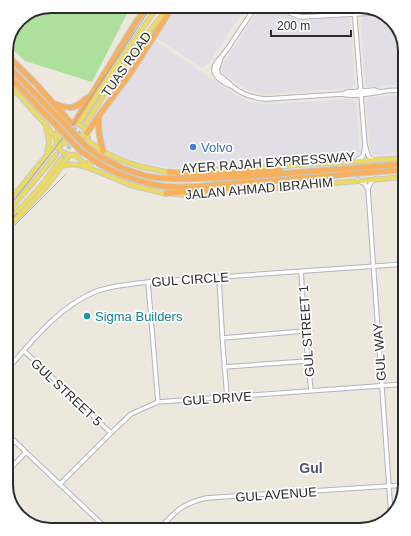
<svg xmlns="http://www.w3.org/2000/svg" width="411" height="536" viewBox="0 0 411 536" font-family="Helvetica,sans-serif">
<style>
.industrial{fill:#e1dee5}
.green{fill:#ade09d}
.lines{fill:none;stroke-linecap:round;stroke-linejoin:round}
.stream{stroke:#76beea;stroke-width:1}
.major-tunnel{stroke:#c5c2ba;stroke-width:4;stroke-dasharray:4 2;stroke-linecap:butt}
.minor-casing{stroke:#b1b3be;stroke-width:5.5}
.major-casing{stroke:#c8c8c8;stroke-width:6}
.highway-casing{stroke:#c8c8c8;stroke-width:7}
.minor{stroke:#fff;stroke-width:3.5}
.major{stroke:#ebda64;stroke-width:4}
.highway{stroke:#f7b15e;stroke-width:5}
.rail{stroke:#a1a1b4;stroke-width:1}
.highway-bridge-casing{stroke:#c8c8c8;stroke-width:7;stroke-linecap:butt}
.highway-bridge{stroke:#f7b15e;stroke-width:5}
.shop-dot{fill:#3f7fe0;stroke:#fff;stroke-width:1.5}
.culture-dot{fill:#0f9aa8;stroke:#fff;stroke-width:1.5}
.labels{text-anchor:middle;stroke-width:3.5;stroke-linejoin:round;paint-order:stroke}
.street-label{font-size:13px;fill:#2b2b2b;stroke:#fff}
.shop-label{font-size:13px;fill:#366cbe;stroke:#fff;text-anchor:start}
.culture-label{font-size:13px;fill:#0d838f;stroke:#fff;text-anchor:start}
.neighbourhood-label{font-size:14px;font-weight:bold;fill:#4d507a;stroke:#fff}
.rim{fill:none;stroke:#2b2b2b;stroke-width:2}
</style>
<rect width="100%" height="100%" fill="#ece8de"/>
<path class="industrial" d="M 175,6 L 247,6 L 208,64 L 204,67 L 202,68 L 160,40 L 155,39 L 171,11 Z
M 262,6 L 273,6 L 286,15 L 300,20 L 311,20 L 346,17 L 350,21 L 355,84 L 351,88 L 263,94 L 248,90 L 223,73 L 221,67 Z
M 284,6 L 349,6 L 349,7 L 346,11 L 306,14 L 297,13 Z
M 378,15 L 397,26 L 405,51 L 405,84 L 369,87 L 365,84 L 361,20 L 364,16 Z
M 157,42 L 236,95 L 244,100 L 253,103 L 262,104 L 271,104 L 352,99 L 356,102 L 360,152 L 355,157 L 314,160 L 222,164 L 173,168 L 159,166 L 144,163 L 128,158 L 110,150 L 103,144 L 100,122 L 154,43 Z
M 405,95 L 405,153 L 375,155 L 370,151 L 366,101 L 370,97 Z"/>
<path class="green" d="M 52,6 L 131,6 L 92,82 L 25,61 L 8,45 L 21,17 Z"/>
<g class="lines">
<path class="stream" d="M 6,234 L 66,174"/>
<path class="major-tunnel" d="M 56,155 L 81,120
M 61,159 L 86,123"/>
<g class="minor-casing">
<path id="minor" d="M 279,6 L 290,13 L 301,17 L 373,13
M 354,6 L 365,145 C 368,152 366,157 374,160
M 221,57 C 220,65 215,68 219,75 C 224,79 228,82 232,86 C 241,94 254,98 266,99 L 342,94 C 354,97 368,94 380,92 C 388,90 397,90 405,90
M 231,86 C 224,83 214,78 214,69 C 214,63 219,60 222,56 C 226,51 230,46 233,40 C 241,29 248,18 256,6
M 343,94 L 347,92 L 375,90 L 380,92
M 356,161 L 363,156 L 365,146
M 375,179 L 371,182 L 368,189 L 391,515
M 358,180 L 365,184 L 368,189
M 301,271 L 305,331 L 311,391
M 219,278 L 223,348 L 227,397
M 148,282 L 158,402
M 222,338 L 305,331
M 24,351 L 111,433
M 224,367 L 308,361
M 6,371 C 32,341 59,306 97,291 C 114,285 131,284 148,282 L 405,264
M 6,433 L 108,530
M 6,473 L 26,452
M 60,484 L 111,433 L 131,414 L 158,402 L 405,384
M 158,530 C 175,512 181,504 206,498 L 405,485"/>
</g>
<g class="major-casing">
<path id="major" d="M 6,81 L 45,124 L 55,137
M 81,120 L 113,70 L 158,6
M56 139a16 16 0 1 1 32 0a16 16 0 1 1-32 0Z
M 86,123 L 118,73 L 169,6
M 46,127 C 48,136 51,143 47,151
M 55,137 C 65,140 79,138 87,133
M 75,155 L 91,169 L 99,172 L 130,185 L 167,194
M 62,166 C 73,163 78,165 89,168
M 91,168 C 88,156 90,152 103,151
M 191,171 L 284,166 L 405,158
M 174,194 L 195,195 L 405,177
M 6,202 L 21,187 L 51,150 C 60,143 77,137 89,142 C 94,144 99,149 104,152 C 121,161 138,167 157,170 C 162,171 167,173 172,172
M 6,214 L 37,178 L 56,155
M 6,222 L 29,199 L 41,186 L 61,159
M 6,229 L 22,213 L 46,187 L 70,155"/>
</g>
<g class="highway-casing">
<path id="highway" d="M 6,54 L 36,84 L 71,123
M 6,64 L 51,110
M 6,73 L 46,115
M 55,104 C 71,110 74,109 87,98
M 99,117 C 97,128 100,140 103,151
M 74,123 L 136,22 L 148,6
M 87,133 L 100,114 L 132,71 L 173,6
M 99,156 L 122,168 L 146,176 L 160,178 L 182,179 L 239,177 L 405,164
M 95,161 C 114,174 141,183 163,186 C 184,189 206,185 227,184 C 286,181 345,173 405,170
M 169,172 C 206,176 243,172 280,170
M 166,193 L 204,191 L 237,187"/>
</g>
<use href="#minor" class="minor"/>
<use href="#major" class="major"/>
<use href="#highway" class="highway"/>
<path class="rail" d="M 6,210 L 52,152 L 71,127 L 152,6
M 6,224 L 17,214"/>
<g class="highway-bridge-casing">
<path id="highway-bridge" d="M 51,110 L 86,146 L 99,156
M 46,115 L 81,151 L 95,161"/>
</g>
<use href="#highway-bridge" class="highway-bridge"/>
</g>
<circle class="shop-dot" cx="193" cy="147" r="4"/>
<circle class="culture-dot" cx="87" cy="316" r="4"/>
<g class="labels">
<g class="street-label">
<text transform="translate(126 64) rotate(-55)" y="5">TUAS ROAD</text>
<text transform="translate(268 162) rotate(-4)" y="5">AYER RAJAH EXPRESSWAY</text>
<text transform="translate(259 188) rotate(-5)" y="5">JALAN AHMAD IBRAHIM</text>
<text transform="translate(190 279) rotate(-4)" y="5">GUL CIRCLE</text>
<text transform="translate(306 331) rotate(-94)" y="5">GUL STREET 1</text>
<text transform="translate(379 352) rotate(-94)" y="5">GUL WAY</text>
<text transform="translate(67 392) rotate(43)" y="5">GUL STREET 5</text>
<text transform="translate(217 398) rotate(-4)" y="5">GUL DRIVE</text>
<text transform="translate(276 494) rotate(-4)" y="5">GUL AVENUE</text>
</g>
<g class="shop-label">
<text x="201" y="152">Volvo</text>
</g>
<g class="culture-label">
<text x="95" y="321">Sigma Builders</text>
</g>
<g class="neighbourhood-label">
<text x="311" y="473">Gul</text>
</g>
</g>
<path d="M0 0H411V536H0ZM51 13H360A38 38 0 0 1 398 51V485A38 38 0 0 1 360 523H51A38 38 0 0 1 13 485V51A38 38 0 0 1 51 13Z" fill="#fff" fill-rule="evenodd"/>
<path class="rim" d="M51 13H360A38 38 0 0 1 398 51V485A38 38 0 0 1 360 523H51A38 38 0 0 1 13 485V51A38 38 0 0 1 51 13Z"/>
<path d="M271 30v6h80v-6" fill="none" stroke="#2b2b2b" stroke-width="2"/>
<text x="277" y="30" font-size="12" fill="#2b2b2b" stroke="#ffffff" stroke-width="3" paint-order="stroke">200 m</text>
</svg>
